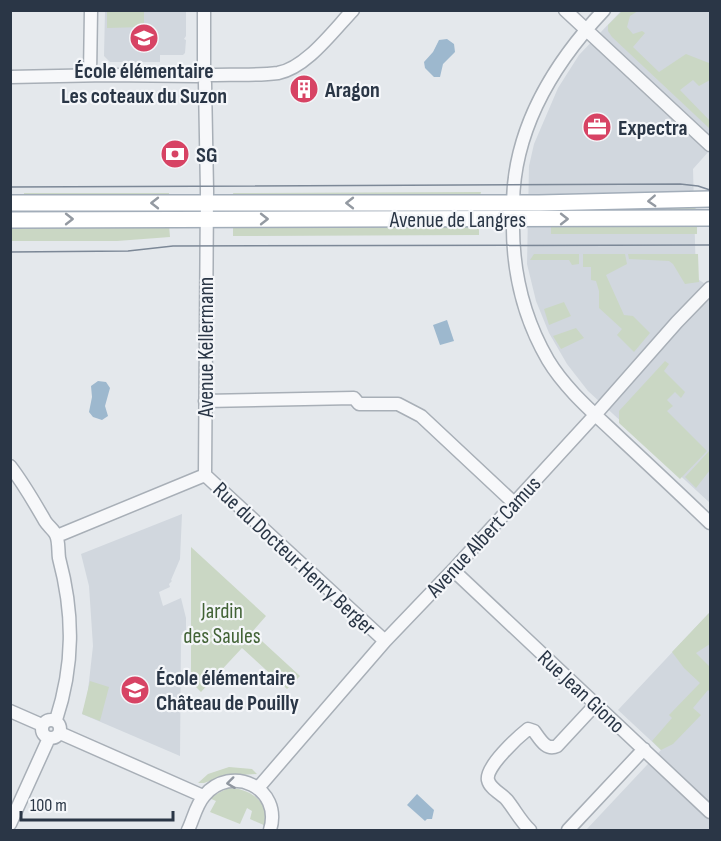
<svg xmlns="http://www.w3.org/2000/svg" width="721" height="841" viewBox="0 0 721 841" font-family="'Sofia Sans Condensed',sans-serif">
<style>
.built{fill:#d1d7de}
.green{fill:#cad7c4}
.water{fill:#9db8ce}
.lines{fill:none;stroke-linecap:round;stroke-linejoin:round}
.minor-casing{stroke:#a8afb7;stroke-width:15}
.major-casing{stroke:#a2adb9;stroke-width:18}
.minor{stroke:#f7f8fa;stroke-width:12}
.major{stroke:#fff;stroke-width:15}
.tram{stroke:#7c8897;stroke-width:1.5}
.oneway{stroke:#949aa2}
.oneway2{stroke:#9097a0}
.labels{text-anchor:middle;stroke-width:4.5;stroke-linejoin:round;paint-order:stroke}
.poi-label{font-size:22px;font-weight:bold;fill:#2a3646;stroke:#f4f6f9;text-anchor:start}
.street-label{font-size:22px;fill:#2a3646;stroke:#f4f6f9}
.park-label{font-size:22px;fill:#426336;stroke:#f4f6f9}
</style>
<rect width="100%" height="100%" fill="#e4e8ec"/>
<path class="built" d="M 105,11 L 186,11 L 186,36 L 184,39 L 186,40 L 185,53 L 183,55 L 160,55 L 160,62 L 110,62 L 104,56 Z
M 621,11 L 710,11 L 710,150 L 693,169 L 696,278 L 710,287 L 710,503 L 588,391 L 567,364 L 549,333 L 536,301 L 527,264 L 529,166 L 534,144 L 558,88 L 579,55 Z
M 182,514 L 180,559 L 171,580 L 172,581 L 169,584 L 170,587 L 159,592 L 163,606 L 181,598 L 186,618 L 186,635 L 181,635 L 180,756 L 82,714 L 87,699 L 93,646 L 89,586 L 81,554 Z
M 710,612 L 710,830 L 586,830 L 661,750 L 618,710 Z"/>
<path class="green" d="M 107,11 L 144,11 L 144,27 L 107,28 Z
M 622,11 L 638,11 L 630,16 L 627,27 L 633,34 L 642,31 L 645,33 L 633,47 L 659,72 L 686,54 L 709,63 L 710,80 L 699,86 L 693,80 L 680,90 L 710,121 L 710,129 L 612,37 L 608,31 L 608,25 Z
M 481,192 L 480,196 L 234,197 L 233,193 Z
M 24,193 L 169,193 L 169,197 L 24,199 Z
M 695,205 L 696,211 L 640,213 L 537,213 L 537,207 Z
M 22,208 L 179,208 L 178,213 L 22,214 Z
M 492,208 L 492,214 L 233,214 L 233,209 Z
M 233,224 L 479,224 L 479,235 L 233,236 Z
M 579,224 L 697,227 L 697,234 L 551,234 L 551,225 Z
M 10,225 L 169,225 L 170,237 L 117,241 L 11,241 Z
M 534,254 L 579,254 L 579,264 L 572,265 L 569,260 L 530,260 Z
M 583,254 L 625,254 L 627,264 L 606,275 L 624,315 L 633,316 L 650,333 L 634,352 L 617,335 L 622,329 L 599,308 L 599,291 L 596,281 L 591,280 L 591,267 L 583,267 Z
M 628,254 L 698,254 L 699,282 L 685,284 L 673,264 L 669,261 L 629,259 Z
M 564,302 L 571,316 L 549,325 L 544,309 Z
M 576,328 L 584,338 L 561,349 L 553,336 Z
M 665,361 L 669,364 L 664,371 L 685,392 L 681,398 L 675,392 L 667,400 L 673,406 L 667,411 L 707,451 L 680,479 L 619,423 L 619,411 Z
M 710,450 L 710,470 L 696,488 L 685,477 Z
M 191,547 L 266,616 L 252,632 L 300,676 L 287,689 L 242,648 L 201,692 L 191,682 Z
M 710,612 L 710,644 L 696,653 L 710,667 L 710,692 L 708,690 L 693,708 L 701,715 L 673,744 L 661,750 L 652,741 L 672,718 L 669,715 L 700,683 L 684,668 L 672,652 Z
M 90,681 L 109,687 L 100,721 L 82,714 Z
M 229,767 L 252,769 L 257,774 L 224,776 L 204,783 L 198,783 L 208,774 Z
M 228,788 C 250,788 270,802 266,826 L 250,819 L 252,811 L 247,808 L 240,824 L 210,812 L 216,801 L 209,798 Z"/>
<path class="water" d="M 447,39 L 454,44 L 455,52 L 443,64 L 440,77 L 434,77 L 425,68 L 424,62 L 433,52 L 439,40 Z
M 447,320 L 454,341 L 440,345 L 433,325 Z
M 98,381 L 106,382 L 110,388 L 105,406 L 108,416 L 102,420 L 93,417 L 89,412 L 92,397 L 91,386 Z
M 417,794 L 434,810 L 432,819 L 427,819 L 425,821 L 407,805 Z"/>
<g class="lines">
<g class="minor-casing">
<path id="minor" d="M 565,10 L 710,145
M 204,68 L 204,10
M 90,75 L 91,10
M 212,75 C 233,74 256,76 278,73 C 306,68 333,31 353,10
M 10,77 L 107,75 L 197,76
M 205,83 L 207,191 L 205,475
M 513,203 C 514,128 554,63 604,10
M 513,219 C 512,269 523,317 548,360 C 566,390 595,414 620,438 C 650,466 680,494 710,523
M 205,401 L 354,398 L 359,404 L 398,404 L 421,416 L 514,503
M 10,466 C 24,484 34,502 45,521 C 48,526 54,530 56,535 C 59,541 58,551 59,558 C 74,614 74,665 56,720
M 205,475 L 385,641
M 57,536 L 205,475
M 453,570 L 710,812
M 10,711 L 42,725
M42 729a9 9 0 1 1 18 0a9 9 0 1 1-18 0Z
M 60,733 L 203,796
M 258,788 L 385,641 L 453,570 L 595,415 L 677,322 L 710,288
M 10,824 L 49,738
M 188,830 C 193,820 196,805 204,796 C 231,763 283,788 270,830
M 530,830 C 521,822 515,810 507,800 C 502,794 490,789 488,780 C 485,767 518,737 528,729 L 534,731 C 540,739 546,751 557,746 L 596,704
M 568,830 L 644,749"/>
</g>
<g class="major-casing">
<path id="major" d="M 10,203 L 539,203 L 710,199
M 10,220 L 710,218"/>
</g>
<use href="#minor" class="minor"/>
<use href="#major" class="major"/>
<path class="tram" d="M 10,187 L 680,184 L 698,186 L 710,190
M 10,252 L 128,251 L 173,246 L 710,245"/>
</g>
<defs><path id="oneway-chevron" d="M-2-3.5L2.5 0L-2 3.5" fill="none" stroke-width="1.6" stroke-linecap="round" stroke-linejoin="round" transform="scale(1.5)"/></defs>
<g class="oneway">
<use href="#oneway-chevron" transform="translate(652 201) rotate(177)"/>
<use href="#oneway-chevron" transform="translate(155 203) rotate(-180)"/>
<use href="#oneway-chevron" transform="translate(350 203) rotate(180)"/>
<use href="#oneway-chevron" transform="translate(69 219)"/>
<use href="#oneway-chevron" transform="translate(264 219)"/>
<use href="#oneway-chevron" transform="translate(564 219)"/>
</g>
<use class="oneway2" href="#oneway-chevron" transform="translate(231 783) rotate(173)"/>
<defs>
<g id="school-disc" transform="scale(1.5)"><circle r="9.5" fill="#d74364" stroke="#f4f6f9"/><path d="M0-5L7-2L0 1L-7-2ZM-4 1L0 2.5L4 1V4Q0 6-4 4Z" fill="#fff"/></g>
<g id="building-disc" transform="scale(1.5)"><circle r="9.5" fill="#d74364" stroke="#f4f6f9"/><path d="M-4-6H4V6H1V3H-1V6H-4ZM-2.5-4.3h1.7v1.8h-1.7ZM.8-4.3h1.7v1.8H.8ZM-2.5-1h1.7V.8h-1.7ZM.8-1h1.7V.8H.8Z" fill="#fff"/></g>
<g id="office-disc" transform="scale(1.5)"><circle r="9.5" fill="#d74364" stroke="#f4f6f9"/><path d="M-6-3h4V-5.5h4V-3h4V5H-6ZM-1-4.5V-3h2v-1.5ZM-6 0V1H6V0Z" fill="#fff"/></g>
<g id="bank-disc" transform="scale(1.5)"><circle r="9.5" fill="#d74364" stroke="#f4f6f9"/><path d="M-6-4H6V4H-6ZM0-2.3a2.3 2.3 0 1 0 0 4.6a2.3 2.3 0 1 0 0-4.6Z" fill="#fff"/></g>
</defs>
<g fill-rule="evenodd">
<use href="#school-disc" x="144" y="38"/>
<use href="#building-disc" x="304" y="89"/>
<use href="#office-disc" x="597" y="127"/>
<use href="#bank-disc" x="175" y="154"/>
<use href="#school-disc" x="135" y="690"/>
</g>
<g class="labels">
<g class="poi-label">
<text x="144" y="78" text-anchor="middle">École élémentaire<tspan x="144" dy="25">Les coteaux du Suzon</tspan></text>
<text x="325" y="97">Aragon</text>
<text x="618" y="135">Expectra</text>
<text x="196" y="162">SG</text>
<text x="156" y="685">École élémentaire<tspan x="156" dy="25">Château de Pouilly</tspan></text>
</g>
<g class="street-label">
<text x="458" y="227">Avenue de Langres</text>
<text transform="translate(205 347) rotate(-90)" y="8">Avenue Kellermann</text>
<text transform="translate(483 536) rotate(-47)" y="8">Avenue Albert Camus</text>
<text transform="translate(295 558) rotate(43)" y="8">Rue du Docteur Henry Berger</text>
<text transform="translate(582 691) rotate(43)" y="8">Rue Jean Giono</text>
</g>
<g class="park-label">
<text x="222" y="618">Jardin<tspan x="222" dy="25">des Saules</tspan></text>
</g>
</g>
<rect width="721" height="841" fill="none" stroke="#2a3646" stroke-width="24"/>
<path d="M21 811v9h152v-9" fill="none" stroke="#2a3646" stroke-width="3"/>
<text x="30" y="811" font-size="18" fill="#2a3646" stroke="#f4f6f9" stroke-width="4.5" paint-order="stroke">100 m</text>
</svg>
